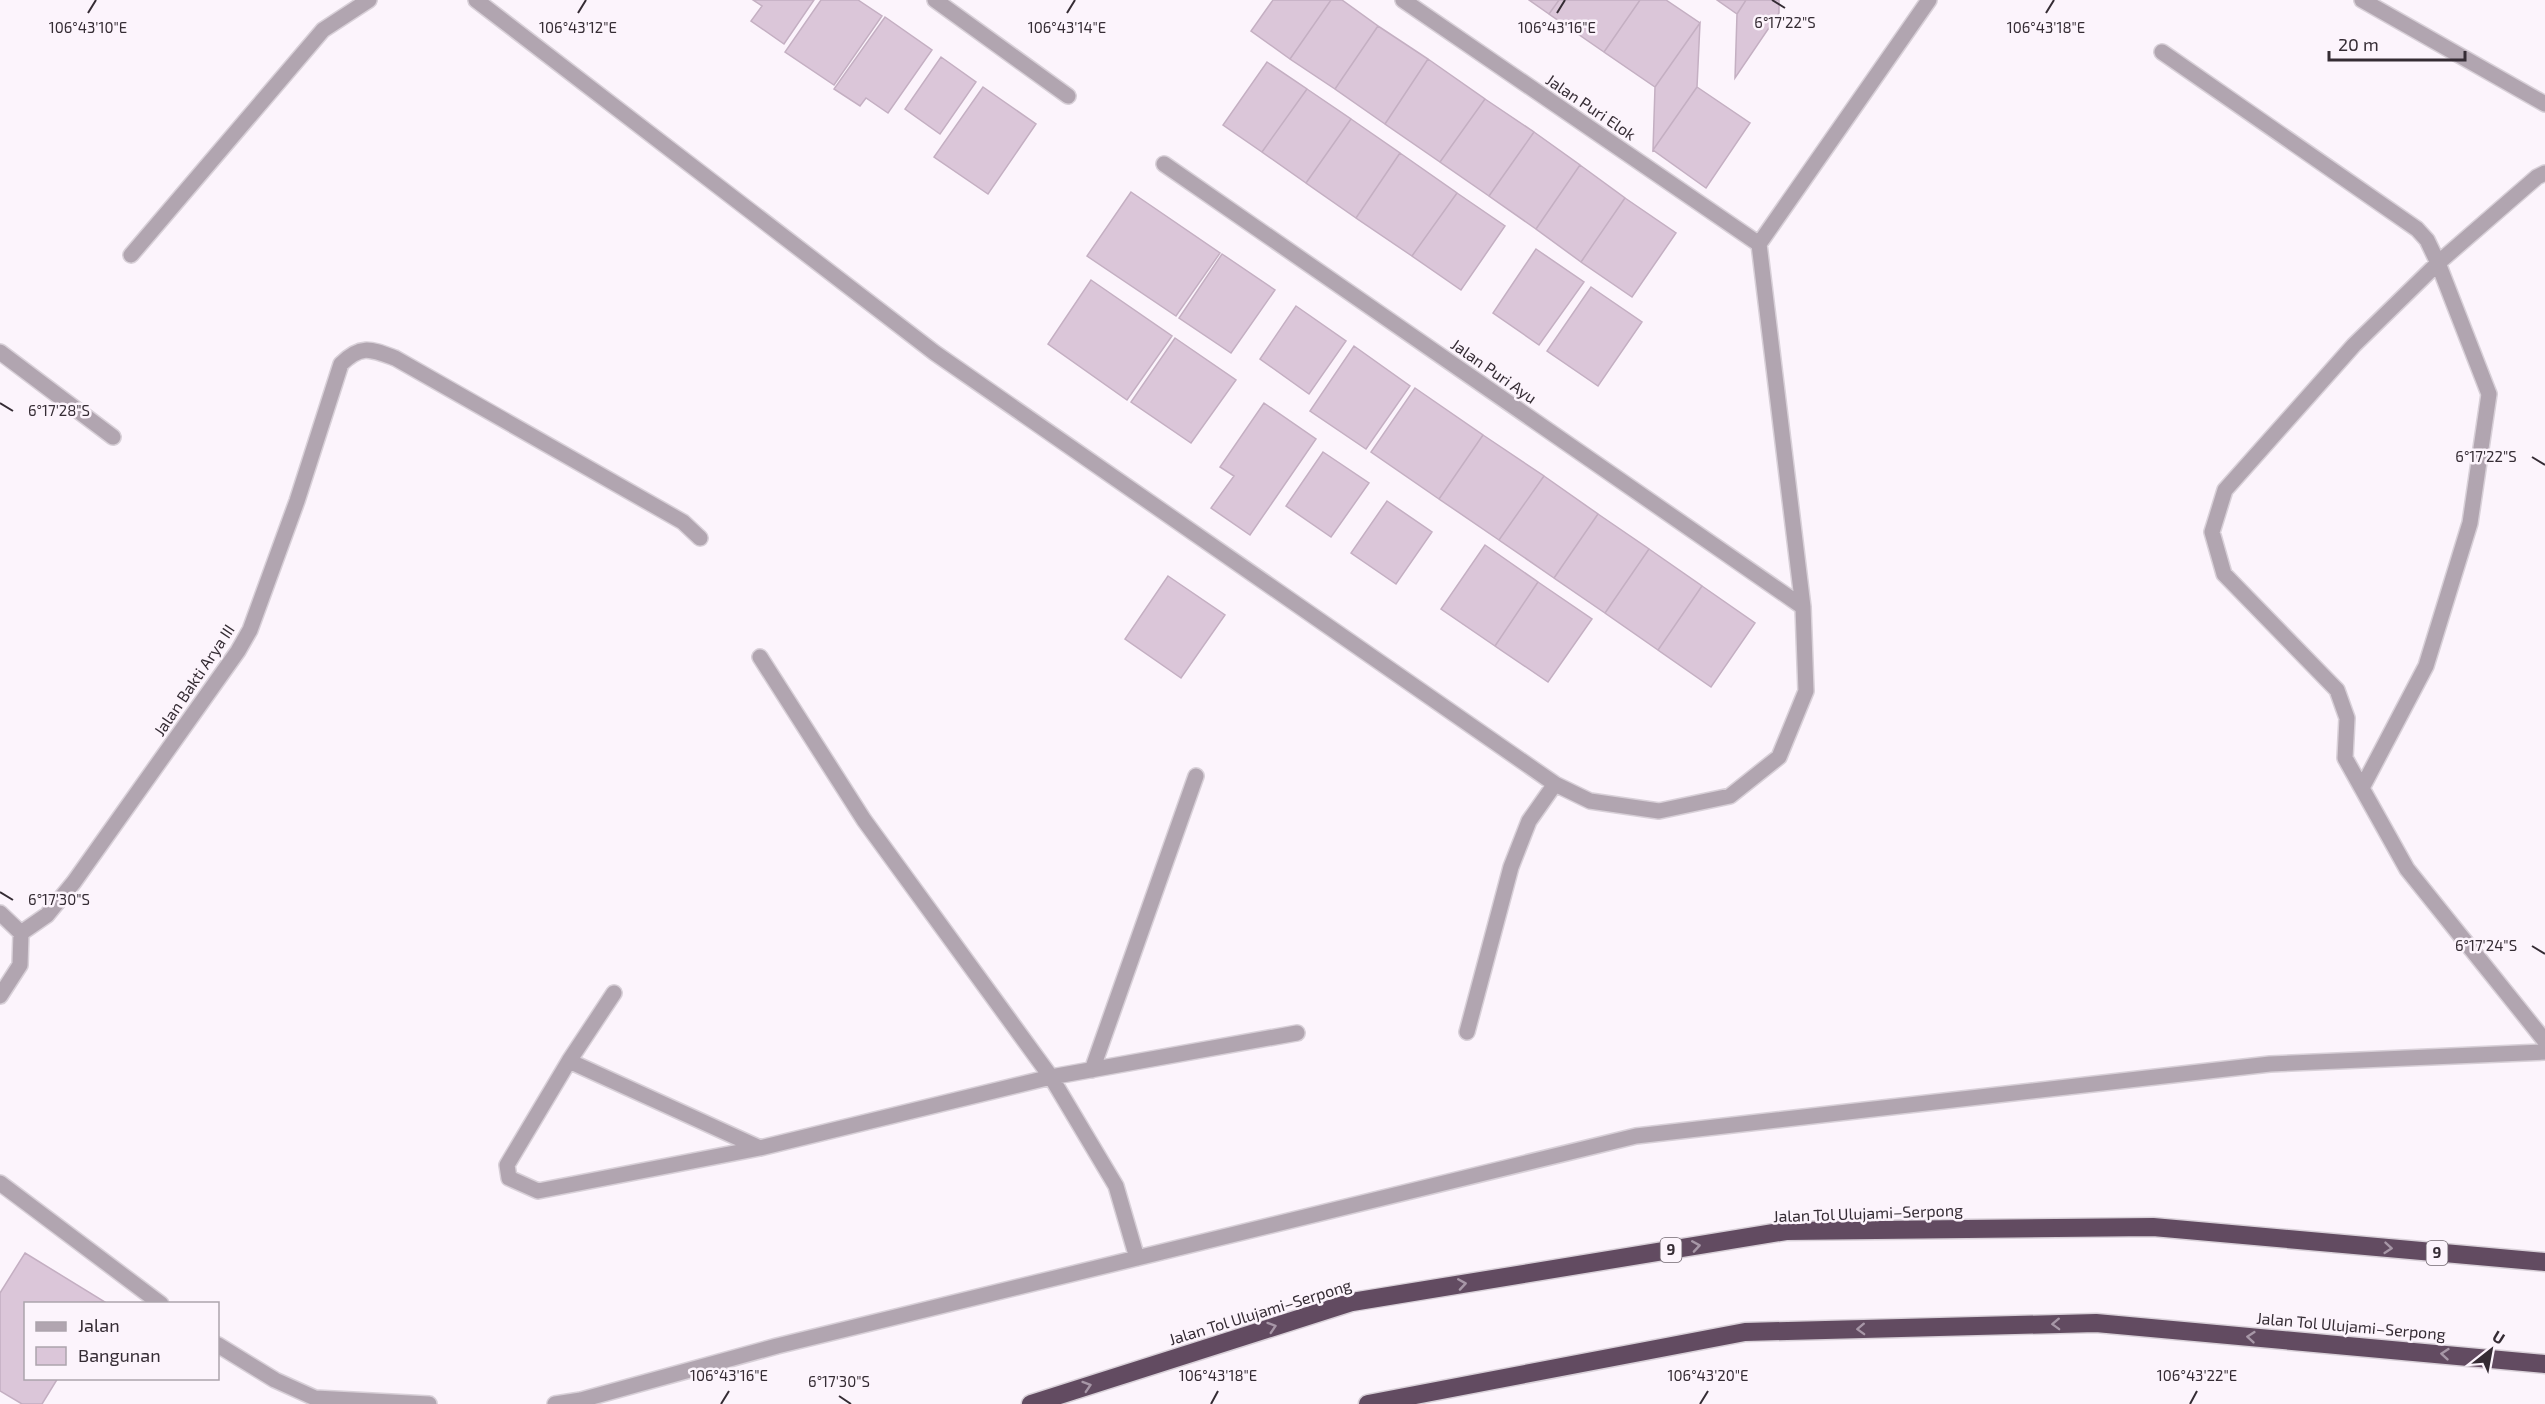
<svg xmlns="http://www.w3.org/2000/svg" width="2545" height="1404" viewBox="0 0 2545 1404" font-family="'Exo 2',sans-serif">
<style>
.building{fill:#dbc6d9;stroke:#c4afc2;stroke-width:1.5}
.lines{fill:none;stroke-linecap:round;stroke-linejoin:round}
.minor-casing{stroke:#d8d0d8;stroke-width:18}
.motorway-casing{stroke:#d8d0d8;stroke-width:21}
.minor{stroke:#b1a5b0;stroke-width:15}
.motorway{stroke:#624b61;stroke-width:18}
.oneway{stroke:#a797a7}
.ticks{fill:none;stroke:#352c34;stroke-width:2}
.labels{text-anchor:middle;stroke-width:5;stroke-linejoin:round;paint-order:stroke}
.shield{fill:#fcf4fc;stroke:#716870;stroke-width:1.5}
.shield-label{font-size:15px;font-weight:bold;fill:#352c34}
.street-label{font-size:16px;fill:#352c34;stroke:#fcf4fc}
.ticks-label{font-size:15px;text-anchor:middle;fill:#352c34;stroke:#fcf4fc;stroke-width:5;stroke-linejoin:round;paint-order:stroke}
</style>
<rect width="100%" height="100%" fill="#fcf4fc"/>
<path class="building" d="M 753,0 L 814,0 L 784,44 L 751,21 L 762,6 Z
M 821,0 L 858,0 L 882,16 L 834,85 L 785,52 Z
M 1273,0 L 1331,0 L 1290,59 L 1251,31 Z
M 1331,0 L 1342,0 L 1378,26 L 1335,89 L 1290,59 Z
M 1529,0 L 1559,0 L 1549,14 Z
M 1559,0 L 1640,0 L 1604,52 L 1549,14 Z
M 1640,0 L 1666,0 L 1700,23 L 1655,87 L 1604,52 Z
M 1717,0 L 1746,0 L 1737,14 Z
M 1746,0 L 1779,0 L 1779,13 L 1735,78 L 1737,14 Z
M 885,17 L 932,50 L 888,113 L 866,98 L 860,106 L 834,89 Z
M 1700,23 L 1697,87 L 1653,150 L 1655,87 Z
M 1378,26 L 1428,59 L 1385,124 L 1335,89 Z
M 941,57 L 976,82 L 940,134 L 905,109 Z
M 1428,59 L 1485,99 L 1440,162 L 1385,124 Z
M 1267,62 L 1307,89 L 1262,152 L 1223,125 Z
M 983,87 L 1036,124 L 988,194 L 934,157 Z
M 1697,87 L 1750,123 L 1706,188 L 1653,150 Z
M 1307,89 L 1351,119 L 1306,183 L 1262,152 Z
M 1485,99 L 1534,132 L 1489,196 L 1440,162 Z
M 1351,119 L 1400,153 L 1356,218 L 1306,183 Z
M 1534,132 L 1580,165 L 1536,229 L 1489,196 Z
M 1400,153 L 1457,193 L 1412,256 L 1356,218 Z
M 1580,165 L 1625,198 L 1581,262 L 1536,229 Z
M 1131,192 L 1220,253 L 1176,316 L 1087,256 Z
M 1457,193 L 1505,226 L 1461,290 L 1412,256 Z
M 1625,198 L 1676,233 L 1632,297 L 1581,262 Z
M 1536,249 L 1584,282 L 1539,345 L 1493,313 Z
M 1222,254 L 1275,290 L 1231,353 L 1179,318 Z
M 1091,280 L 1172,336 L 1127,400 L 1048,344 Z
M 1591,287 L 1642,322 L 1598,386 L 1547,351 Z
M 1296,306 L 1346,341 L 1309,394 L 1260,359 Z
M 1175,338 L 1236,380 L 1191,443 L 1131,402 Z
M 1354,346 L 1410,386 L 1366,449 L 1310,411 Z
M 1415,388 L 1483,435 L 1439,499 L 1371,452 Z
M 1264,403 L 1316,439 L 1250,535 L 1211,508 L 1234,476 L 1220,467 Z
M 1483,435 L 1544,476 L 1499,540 L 1439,499 Z
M 1323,452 L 1369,483 L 1331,537 L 1286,506 Z
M 1544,476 L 1598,514 L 1554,578 L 1499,540 Z
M 1387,501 L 1432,532 L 1396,584 L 1351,553 Z
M 1598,514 L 1649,549 L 1605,613 L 1554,578 Z
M 1485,545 L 1538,582 L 1495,646 L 1441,609 Z
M 1649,549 L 1702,586 L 1658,650 L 1605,613 Z
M 1168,576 L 1225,615 L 1181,678 L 1125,639 Z
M 1538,582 L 1592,619 L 1548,682 L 1495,646 Z
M 1702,586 L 1755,623 L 1711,687 L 1658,650 Z
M 25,1253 L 105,1302 L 26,1304 L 26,1378 L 58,1378 L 42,1404 L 22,1404 L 0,1391 L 0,1293 Z"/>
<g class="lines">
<g class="minor-casing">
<path id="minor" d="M 476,0 L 935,353 L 1555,784 L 1590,801 L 1659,811 L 1730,796 L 1779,757 L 1806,691 L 1803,607 L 1759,244 L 1929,0
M 935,0 L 1068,96
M 1403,0 L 1759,244
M 2362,0 L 2545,104
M 2162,52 L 2417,229 L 2427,240 L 2438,263 L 2489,394 L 2470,523 L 2426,666 L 2363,786
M 1164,164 L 1803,607
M 2545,173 L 2537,177 L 2438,263 L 2354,345 L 2225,490 L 2212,532 L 2224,574 L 2337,690 L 2347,718 L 2345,758 L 2407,869 L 2545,1041
M 131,255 L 323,30 L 369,0
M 0,352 L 113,437
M 760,657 L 864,820 L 1051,1077 L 1116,1186 L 1137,1258
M 0,913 L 21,933
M 21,933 L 47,915 L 74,882 L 238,651 L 250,630 L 297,501 L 341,364 C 361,344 371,349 395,358 L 683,522 L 700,538
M 614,993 L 569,1061 L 507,1165 L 509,1178 L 538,1191 L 760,1148 L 1051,1077 L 1297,1033
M 0,996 L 20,965 L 21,933
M 1467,1032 L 1511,867 L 1529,821 L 1555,784
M 569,1061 L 760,1148
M 1092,1070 L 1196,776
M 0,1183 L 161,1304
M 218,1345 L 275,1380 L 315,1398 L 429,1404
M 555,1404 L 581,1400 L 777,1346 L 1636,1136 L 2270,1064 L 2545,1052"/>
</g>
<g class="motorway-casing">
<path id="motorway" d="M 1031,1404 L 1352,1302 L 1786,1231 L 2153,1227 L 2545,1262
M 1368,1404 L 1745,1332 L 2096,1323 L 2545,1364"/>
</g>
<use href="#minor" class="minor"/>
<use href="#motorway" class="motorway"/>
</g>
<defs><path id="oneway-chevron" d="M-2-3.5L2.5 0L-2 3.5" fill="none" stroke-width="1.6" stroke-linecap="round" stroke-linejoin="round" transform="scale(1.5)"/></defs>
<g class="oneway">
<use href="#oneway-chevron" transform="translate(1696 1246) rotate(-9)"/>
<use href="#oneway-chevron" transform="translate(2388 1248) rotate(5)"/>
<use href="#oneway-chevron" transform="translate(1462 1284) rotate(-9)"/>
<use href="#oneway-chevron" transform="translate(2056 1324) rotate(178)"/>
<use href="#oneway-chevron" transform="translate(1272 1327) rotate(-18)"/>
<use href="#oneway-chevron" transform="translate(1861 1329) rotate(178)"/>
<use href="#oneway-chevron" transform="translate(2251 1337) rotate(-175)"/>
<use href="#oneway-chevron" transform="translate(2445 1354) rotate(-175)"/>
<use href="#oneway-chevron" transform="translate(1087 1386) rotate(-18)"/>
</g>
<path class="ticks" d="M 1772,0 L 1785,8M 88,13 L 96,0M 578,13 L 586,0M 1067,13 L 1075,0M 1557,13 L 1565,0M 2046,13 L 2054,0M 0,403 L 13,411M 2532,457 L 2545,465M 0,892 L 13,900M 2532,946 L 2545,954M 839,1396 L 851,1404M 721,1404 L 729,1391M 1211,1404 L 1218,1391M 1700,1404 L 1708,1391M 2190,1404 L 2197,1391"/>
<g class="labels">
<g class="shield">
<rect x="1660.5" y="1238" width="21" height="24" rx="4.5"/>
<rect x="2426.5" y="1241" width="21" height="24" rx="4.5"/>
</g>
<g class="shield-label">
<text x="1671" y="1255">9</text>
<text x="2437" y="1258">9</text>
</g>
<g class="street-label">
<text transform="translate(1591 107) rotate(34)" y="6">Jalan Puri Elok</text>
<text transform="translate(1494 371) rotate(35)" y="6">Jalan Puri Ayu</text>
<text transform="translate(194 680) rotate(-56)" y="6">Jalan Bakti Arya III</text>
<text transform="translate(1868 1213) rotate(-2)" y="6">Jalan Tol Ulujami–Serpong</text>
<text transform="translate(1260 1312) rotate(-17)" y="6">Jalan Tol Ulujami–Serpong</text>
<text transform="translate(2351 1326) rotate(5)" y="6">Jalan Tol Ulujami–Serpong</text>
</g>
</g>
<g class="ticks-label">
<text x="1785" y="28">6°17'22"S</text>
<text x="578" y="33">106°43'12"E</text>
<text x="2046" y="33">106°43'18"E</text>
<text x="88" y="33">106°43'10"E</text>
<text x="1067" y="33">106°43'14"E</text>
<text x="1557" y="33">106°43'16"E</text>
<text x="59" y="416">6°17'28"S</text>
<text x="2486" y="462">6°17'22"S</text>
<text x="59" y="905">6°17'30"S</text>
<text x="2486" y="951">6°17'24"S</text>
<text x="729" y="1381">106°43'16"E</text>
<text x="1218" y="1381">106°43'18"E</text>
<text x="1708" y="1381">106°43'20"E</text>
<text x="2197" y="1381">106°43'22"E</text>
<text x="839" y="1387">6°17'30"S</text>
</g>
<rect x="24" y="1302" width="195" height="78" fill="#fcf4fc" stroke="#aca4ac" stroke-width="1.5"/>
<rect x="36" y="1322" width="30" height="9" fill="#b1a5b0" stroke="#aca4ac" stroke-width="1.5"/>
<text x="78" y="1332" font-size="18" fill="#352c34">Jalan</text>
<rect x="36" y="1347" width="30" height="18" fill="#dbc6d9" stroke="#aca4ac" stroke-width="1.5"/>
<text x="78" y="1362" font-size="18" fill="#352c34">Bangunan</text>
<g transform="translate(2491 1350) rotate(31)" stroke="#fcf4fc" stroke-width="4.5" paint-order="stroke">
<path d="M0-4.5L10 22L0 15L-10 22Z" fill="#352c34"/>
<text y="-9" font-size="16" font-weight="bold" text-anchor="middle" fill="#352c34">U</text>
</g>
<path d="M2329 51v9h136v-9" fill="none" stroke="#352c34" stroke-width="3"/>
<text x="2338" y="51" font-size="18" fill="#352c34" stroke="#fcf4fc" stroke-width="4.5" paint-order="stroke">20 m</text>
</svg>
